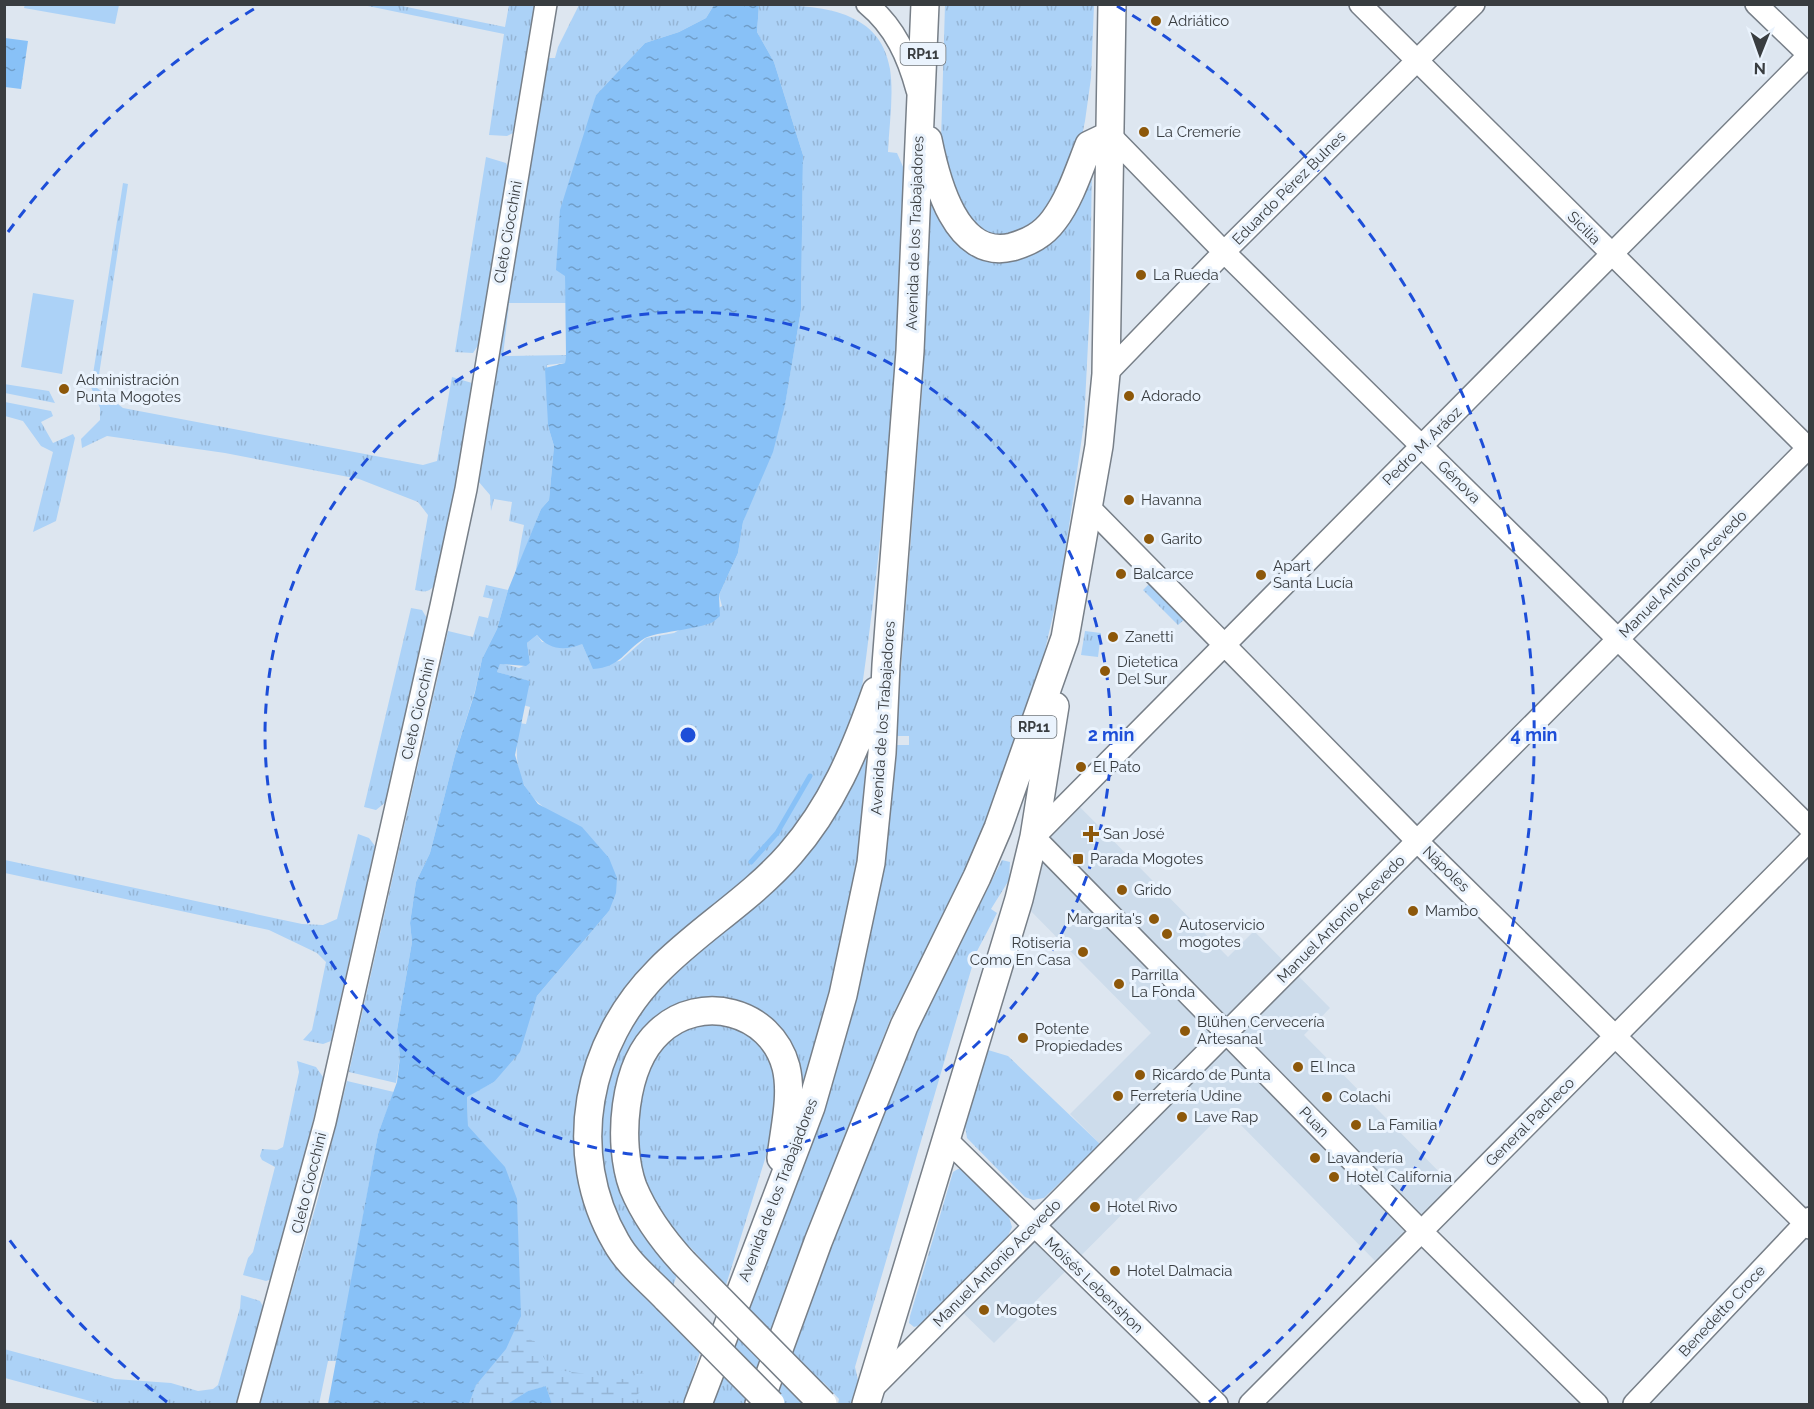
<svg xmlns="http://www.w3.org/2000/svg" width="1814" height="1409" viewBox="0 0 1814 1409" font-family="Raleway,sans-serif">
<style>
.built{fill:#cddceb}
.grass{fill:url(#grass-tufts)}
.wetland{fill:url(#wetland-marsh)}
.pitch{fill:#acd2f7}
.water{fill:url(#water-ripples)}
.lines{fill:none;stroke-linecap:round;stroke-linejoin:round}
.stream{stroke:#88c1f7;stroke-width:5}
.minor-casing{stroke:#777f88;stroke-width:24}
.major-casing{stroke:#777f88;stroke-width:30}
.minor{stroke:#fff;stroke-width:21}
.major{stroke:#fff;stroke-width:27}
.major-bridge-casing{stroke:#777f88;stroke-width:30;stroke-linecap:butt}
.major-bridge{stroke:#fff;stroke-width:27}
.ring{fill:none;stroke:#1d4ed8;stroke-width:3;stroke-dasharray:10 8}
.poi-dot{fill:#8d580a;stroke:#eaf3fd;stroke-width:2}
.labels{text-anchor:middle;stroke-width:6;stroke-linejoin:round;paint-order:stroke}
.shield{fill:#eaf3fd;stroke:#6e7479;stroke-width:1.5}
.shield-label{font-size:14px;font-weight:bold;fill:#393d40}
.poi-label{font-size:15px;fill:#393d40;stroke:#eaf3fd;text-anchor:start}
.street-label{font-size:15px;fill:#393d40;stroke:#eaf3fd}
.centre{fill:#1d4ed8;stroke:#eaf3fd;stroke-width:3}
.ring-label{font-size:18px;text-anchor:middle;font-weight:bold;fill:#1d4ed8;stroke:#eaf3fd;stroke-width:6;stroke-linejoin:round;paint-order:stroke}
</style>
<defs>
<pattern id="grass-tufts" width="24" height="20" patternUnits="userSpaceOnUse" patternTransform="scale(1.5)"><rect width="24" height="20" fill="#acd2f7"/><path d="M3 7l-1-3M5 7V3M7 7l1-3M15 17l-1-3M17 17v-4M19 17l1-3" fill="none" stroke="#95b5d5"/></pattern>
<pattern id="wetland-marsh" width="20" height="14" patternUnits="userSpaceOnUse" patternTransform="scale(1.5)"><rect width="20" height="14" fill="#acd2f7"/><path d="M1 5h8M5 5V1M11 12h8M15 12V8" fill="none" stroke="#95b5d5"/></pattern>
<pattern id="water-ripples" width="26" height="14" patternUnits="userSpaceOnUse" patternTransform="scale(1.5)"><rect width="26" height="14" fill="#88c1f7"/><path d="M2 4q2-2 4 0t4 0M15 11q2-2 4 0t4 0" fill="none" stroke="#709ec9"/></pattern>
</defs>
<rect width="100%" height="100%" fill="#dde6f0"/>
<path class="built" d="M 1072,799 L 1228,957 L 1254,931 L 1330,1008 L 1304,1035 L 1460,1193 L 1384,1270 L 1226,1110 L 994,1343 L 955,1305 L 1108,1152 L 1070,1114 L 1151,1033 L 1019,899 L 1026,870 Z"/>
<path class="grass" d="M 363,5 L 397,5 L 505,27 L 509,5 L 535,5 L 513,133 L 507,136 L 489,135 L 504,34 Z
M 579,5 L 714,5 L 706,18 L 679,32 L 645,43 L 596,95 L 565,276 L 566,303 L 509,303 L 503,356 L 566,355 L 565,363 L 547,365 L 548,426 L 554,446 L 549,500 L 541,509 L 515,575 L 524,525 L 509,521 L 512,502 L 494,499 L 491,511 L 490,495 L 478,481 L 548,58 L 555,58 L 558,47 Z
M 759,5 C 810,5 880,5 890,69 C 894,96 889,125 888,152 L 897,153 L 904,169 C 899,350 885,529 859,709 L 855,725 L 797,832 L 634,985 L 580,1147 L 664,1309 L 663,1314 L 700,1352 L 684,1404 L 552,1404 L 547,1386 L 528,1391 L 507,1404 L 469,1404 L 476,1385 L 467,1096 L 494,1082 L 528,1022 L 537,996 L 609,911 L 549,811 C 515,788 514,760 519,723 L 526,724 L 530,707 L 523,705 L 529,681 L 497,672 L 500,663 L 519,668 L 530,663 L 527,643 L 537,635 L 542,642 L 582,644 L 591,664 L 620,661 L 646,638 L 674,633 L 722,606 L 719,595 L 738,553 L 743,522 L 785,404 L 801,310 L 803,155 L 774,62 L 757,32 Z
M 945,5 L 1094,5 L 1091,78 L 1085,121 L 1081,140 L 1054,211 L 1000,242 L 959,214 L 941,140 Z
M 486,157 L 506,163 L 509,170 L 479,344 L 473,353 L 455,352 Z
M 1092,158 L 1090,304 L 1084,423 L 1061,581 L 1038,680 L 1004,779 L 964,874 L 890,1020 L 805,1238 L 745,1404 L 713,1404 L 823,1111 L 895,745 L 909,745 L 909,736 L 896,736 L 923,378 L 931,183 L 1012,257 Z
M 123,183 L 128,184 L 97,388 L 123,408 L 423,465 L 437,461 L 452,377 L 472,383 L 456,487 L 437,580 C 432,592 426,593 415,590 L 428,515 L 418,502 L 359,479 L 225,453 L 107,436 L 82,448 L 81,439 L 100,420 L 100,408 L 91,387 Z
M 4,384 L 49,391 L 55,403 L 5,393 Z
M 5,402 L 51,411 L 53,416 L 41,422 L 53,443 L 73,434 L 75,438 L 56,521 L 33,532 L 53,452 L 41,446 L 23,421 L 5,416 Z
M 1150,583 L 1186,618 L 1178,625 L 1143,590 Z
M 486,585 L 508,590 L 497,629 L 482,659 L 475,691 L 455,755 L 430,853 L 416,882 L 410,923 L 412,942 L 397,1030 L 400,1057 L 396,1083 L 349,1072 L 448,631 L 473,637 L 479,616 L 488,618 L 493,599 L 483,597 Z
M 411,608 L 422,610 L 428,620 L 386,802 L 376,810 L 364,807 Z
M 1085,631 L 1101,633 L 1098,657 L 1081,655 Z
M 865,758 L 869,759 C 863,877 834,996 797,1109 L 790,1054 L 686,1005 L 618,1117 L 678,1272 L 672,1289 L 636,1252 L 606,1193 L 597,1122 L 619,1034 Z
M 358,834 L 369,838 L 375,846 L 331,1041 L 323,1044 L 303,1040 L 312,1030 L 326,962 L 317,953 L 269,930 L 5,873 L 5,860 L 302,924 L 323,925 L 337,919 Z
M 1002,860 L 1010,862 L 1009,880 L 991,909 L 997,913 L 976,953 L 855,1367 L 858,1380 L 851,1404 L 838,1404 L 839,1399 L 823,1382 L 815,1404 L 775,1404 L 820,1277 L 908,1049 Z
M 714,1018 L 764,1041 L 780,1089 L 769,1146 L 726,1285 L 689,1246 L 686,1251 L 658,1214 L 638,1162 L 638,1098 L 663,1039 Z
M 988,1050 L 1008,1056 L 1100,1144 L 1044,1198 L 1033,1200 L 1025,1197 L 967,1138 L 965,1126 Z
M 297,1061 L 316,1067 L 323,1077 L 295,1198 L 272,1279 L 266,1281 L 243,1275 L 248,1258 L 253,1252 L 275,1167 L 262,1160 L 260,1156 L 262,1149 L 277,1150 L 283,1147 L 299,1072 Z
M 347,1081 L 394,1092 L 378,1134 L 337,1361 L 328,1361 L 319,1404 L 259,1404 L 317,1202 Z
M 958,1169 L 963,1169 L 1008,1214 L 1012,1227 L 1008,1236 L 921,1325 L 914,1327 L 909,1323 L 910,1316 L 953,1172 Z
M 241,1295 L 260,1301 L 265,1310 L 240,1404 L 101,1404 L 5,1378 L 4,1349 L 115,1379 L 171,1383 L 198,1391 L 213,1389 L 218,1385 L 240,1308 Z"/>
<path class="wetland" d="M 521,1316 L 525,1337 L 535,1342 L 550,1369 L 630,1380 L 636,1374 L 644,1373 C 651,1388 636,1395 625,1404 L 552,1404 L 546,1386 L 528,1391 L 507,1404 L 469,1404 L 476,1385 L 506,1349 Z"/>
<path class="pitch" d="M 25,4 L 119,4 L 119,5 L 115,24 L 24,8 Z
M 33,293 L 74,300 L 62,374 L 21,367 Z"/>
<path class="water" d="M 714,5 L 759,5 L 757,32 L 774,62 L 803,155 L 801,310 L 785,405 L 773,452 L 743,522 L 738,553 L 719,595 L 720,616 L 713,622 C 695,630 656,632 645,638 C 624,651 621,667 593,669 L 582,644 C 565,651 549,650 537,635 L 527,643 L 530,663 L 526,666 L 500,664 L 497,672 L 530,681 L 515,755 L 524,785 L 538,804 L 582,827 L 609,858 L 617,878 L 616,893 L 609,911 L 537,996 L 520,1052 L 494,1082 L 467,1097 L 468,1126 L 505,1167 L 517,1199 L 521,1316 L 506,1349 L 476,1385 L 469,1404 L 328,1404 L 378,1134 L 397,1082 L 400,1057 L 397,1030 L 412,942 L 410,923 L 416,882 L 430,853 L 455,755 L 475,692 L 482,659 L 497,629 L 508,590 L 541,509 L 549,500 L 554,446 L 548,426 L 545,368 L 565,363 L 566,355 L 565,276 L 556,270 L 560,210 L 596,95 L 645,43 L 679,32 L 706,18 Z
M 5,38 L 28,41 L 21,89 L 5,87 Z
M 546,1386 L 552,1404 L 507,1404 L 528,1391 Z"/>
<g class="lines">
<path class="stream" d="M 751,862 L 777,833 L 810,776"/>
<g class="minor-casing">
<path id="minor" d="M 867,4 C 895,27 908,57 917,90
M 1360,4 L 1810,450
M 1756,4 L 1810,56
M 1110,135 L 1224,252 L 1810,828
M 1106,374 L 1224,252 L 1474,4
M 1088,506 L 1418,842 L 1810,1228
M 946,1139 L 1217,1404
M 871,1390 L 1810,446
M 248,1404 L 325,1122 L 441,606 L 466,489 L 546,4
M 1250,1404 L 1810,840
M 1597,1404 L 1422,1232 L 1034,837 L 1810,54
M 1634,1404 L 1810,1218"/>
</g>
<g class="major-casing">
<path id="major" d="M 928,140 C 936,180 956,261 1012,247 C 1029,242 1043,235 1054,220 C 1070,199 1079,170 1089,145 L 1110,135
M 683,1262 C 662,1239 645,1216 633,1187 C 617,1143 623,1065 659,1032 C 700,993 771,1010 786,1067 C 793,1096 784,1129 781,1158
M 667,1299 C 650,1281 628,1264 616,1242 C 564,1152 587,1042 658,971 C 699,929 751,899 790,854 C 832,806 855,751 876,691
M 698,1404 L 811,1107 L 843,995 L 871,863 L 882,753 L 886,665 L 910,351 L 925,4
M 759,1404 L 818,1242 L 904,1026 L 977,877 L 998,828 L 1065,638 L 1099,446 L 1106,374 L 1112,4
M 866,1404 L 1019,899 L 1034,837 L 1055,706"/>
</g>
<use href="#minor" class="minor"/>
<use href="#major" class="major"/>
<g class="major-bridge-casing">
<path id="major-bridge" d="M 683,1262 L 823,1404
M 667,1299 L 771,1404"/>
</g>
<use href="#major-bridge" class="major-bridge"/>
</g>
<g class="ring">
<circle cx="688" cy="735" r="423"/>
<path d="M167 1402A846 846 0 0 1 8 1238M8 232A846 846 0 0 1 259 6M1117 6A846 846 0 0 1 1209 1402"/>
</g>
<g class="poi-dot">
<circle cx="1156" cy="21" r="6"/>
<circle cx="1144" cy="132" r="6"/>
<circle cx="1141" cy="275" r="6"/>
<circle cx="64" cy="389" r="6"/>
<circle cx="1129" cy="396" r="6"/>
<circle cx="1129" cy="500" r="6"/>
<circle cx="1149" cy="539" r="6"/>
<circle cx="1121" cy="574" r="6"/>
<circle cx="1261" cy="575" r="6"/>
<circle cx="1113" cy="637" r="6"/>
<circle cx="1105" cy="671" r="6"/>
<circle cx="1081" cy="767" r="6"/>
<path d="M1088 825h6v6h6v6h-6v6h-6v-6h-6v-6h6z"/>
<rect x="1072" y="853" width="12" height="12" rx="3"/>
<circle cx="1122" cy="890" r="6"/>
<circle cx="1413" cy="911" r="6"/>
<circle cx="1154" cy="919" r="6"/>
<circle cx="1167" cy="934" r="6"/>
<circle cx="1083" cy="952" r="6"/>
<circle cx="1119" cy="984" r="6"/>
<circle cx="1185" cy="1031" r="6"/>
<circle cx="1023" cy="1038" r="6"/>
<circle cx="1298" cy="1067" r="6"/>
<circle cx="1140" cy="1075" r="6"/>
<circle cx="1118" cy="1096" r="6"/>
<circle cx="1327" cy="1097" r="6"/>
<circle cx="1182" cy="1117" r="6"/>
<circle cx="1356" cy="1125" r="6"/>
<circle cx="1315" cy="1158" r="6"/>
<circle cx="1334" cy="1177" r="6"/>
<circle cx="1095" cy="1207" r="6"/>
<circle cx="1115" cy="1271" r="6"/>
<circle cx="984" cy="1310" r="6"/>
</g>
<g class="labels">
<g class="shield">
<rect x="900.5" y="43" width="45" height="22" rx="4.5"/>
<rect x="1011.5" y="716" width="45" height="22" rx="4.5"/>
</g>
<g class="shield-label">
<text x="923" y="59">RP11</text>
<text x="1034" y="732">RP11</text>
</g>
<g class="poi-label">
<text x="1168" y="26">Adriático</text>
<text x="1156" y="137">La Cremeríe</text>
<text x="1153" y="280">La Rueda</text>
<text x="76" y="385">Administración<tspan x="76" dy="17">Punta Mogotes</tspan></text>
<text x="1141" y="401">Adorado</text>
<text x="1141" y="505">Havanna</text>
<text x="1161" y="544">Garito</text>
<text x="1273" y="571">Apart<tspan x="1273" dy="17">Santa Lucía</tspan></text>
<text x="1133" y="579">Balcarce</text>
<text x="1125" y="642">Zanetti</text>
<text x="1117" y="667">Dietetica<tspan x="1117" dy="17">Del Sur</tspan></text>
<text x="1093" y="772">El Pato</text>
<text x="1103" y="839">San José</text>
<text x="1090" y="864">Parada Mogotes</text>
<text x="1134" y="895">Grido</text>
<text x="1425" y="916">Mambo</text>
<text x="1142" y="924" text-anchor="end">Margarita's</text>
<text x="1179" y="930">Autoservicio<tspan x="1179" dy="17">mogotes</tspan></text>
<text x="1071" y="948" text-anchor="end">Rotiseria<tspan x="1071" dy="17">Como En Casa</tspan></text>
<text x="1131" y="980">Parrilla<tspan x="1131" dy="17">La Fonda</tspan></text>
<text x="1197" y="1027">Blühen Cervecería<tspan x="1197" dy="17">Artesanal</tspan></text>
<text x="1035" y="1034">Potente<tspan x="1035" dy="17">Propiedades</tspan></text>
<text x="1310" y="1072">El Inca</text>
<text x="1152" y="1080">Ricardo de Punta</text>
<text x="1130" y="1101">Ferretería Udine</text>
<text x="1339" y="1102">Colachi</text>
<text x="1194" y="1122">Lave Rap</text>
<text x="1368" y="1130">La Familia</text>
<text x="1327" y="1163">Lavandería</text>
<text x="1346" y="1182">Hotel California</text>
<text x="1107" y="1212">Hotel Rivo</text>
<text x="1127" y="1276">Hotel Dalmacia</text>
<text x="996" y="1315">Mogotes</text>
</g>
<g class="street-label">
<text transform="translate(1289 188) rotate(-45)" y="5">Eduardo Pérez Bulnes</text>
<text transform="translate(1584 228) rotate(45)" y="5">Sicilia</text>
<text transform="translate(508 232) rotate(-80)" y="5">Cleto Ciocchini</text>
<text transform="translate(915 233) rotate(-88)" y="5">Avenida de los Trabajadores</text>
<text transform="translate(1422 446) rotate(-45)" y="5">Pedro M. Aráoz</text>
<text transform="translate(1459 482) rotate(45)" y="5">Génova</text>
<text transform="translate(1683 574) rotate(-45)" y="5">Manuel Antonio Acevedo</text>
<text transform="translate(418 709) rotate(-77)" y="5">Cleto Ciocchini</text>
<text transform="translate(883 718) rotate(-86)" y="5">Avenida de los Trabajadores</text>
<text transform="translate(1446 869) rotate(44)" y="5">Nápoles</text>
<text transform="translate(1341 919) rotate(-45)" y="5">Manuel Antonio Acevedo</text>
<text transform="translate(1314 1122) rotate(46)" y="5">Puan</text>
<text transform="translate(1530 1122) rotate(-45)" y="5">General Pacheco</text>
<text transform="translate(309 1183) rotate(-76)" y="5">Cleto Ciocchini</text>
<text transform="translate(778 1190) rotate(-69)" y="5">Avenida de los Trabajadores</text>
<text transform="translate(997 1263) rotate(-45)" y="5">Manuel Antonio Acevedo</text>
<text transform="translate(1094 1285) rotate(44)" y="5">Moisés Lebenshon</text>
<text transform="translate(1722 1311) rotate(-47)" y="5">Benedetto Croce</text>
</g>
</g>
<circle cx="688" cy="735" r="9" class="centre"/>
<g class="ring-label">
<text x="1111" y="741">2 min</text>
<text x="1534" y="741">4 min</text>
</g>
<rect width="1814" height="1409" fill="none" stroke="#393d40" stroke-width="12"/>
<g transform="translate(1760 54) rotate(181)" stroke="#eaf3fd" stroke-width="4.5" paint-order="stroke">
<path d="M0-4.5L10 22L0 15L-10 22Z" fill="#393d40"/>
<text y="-9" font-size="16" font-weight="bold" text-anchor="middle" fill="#393d40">N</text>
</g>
</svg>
